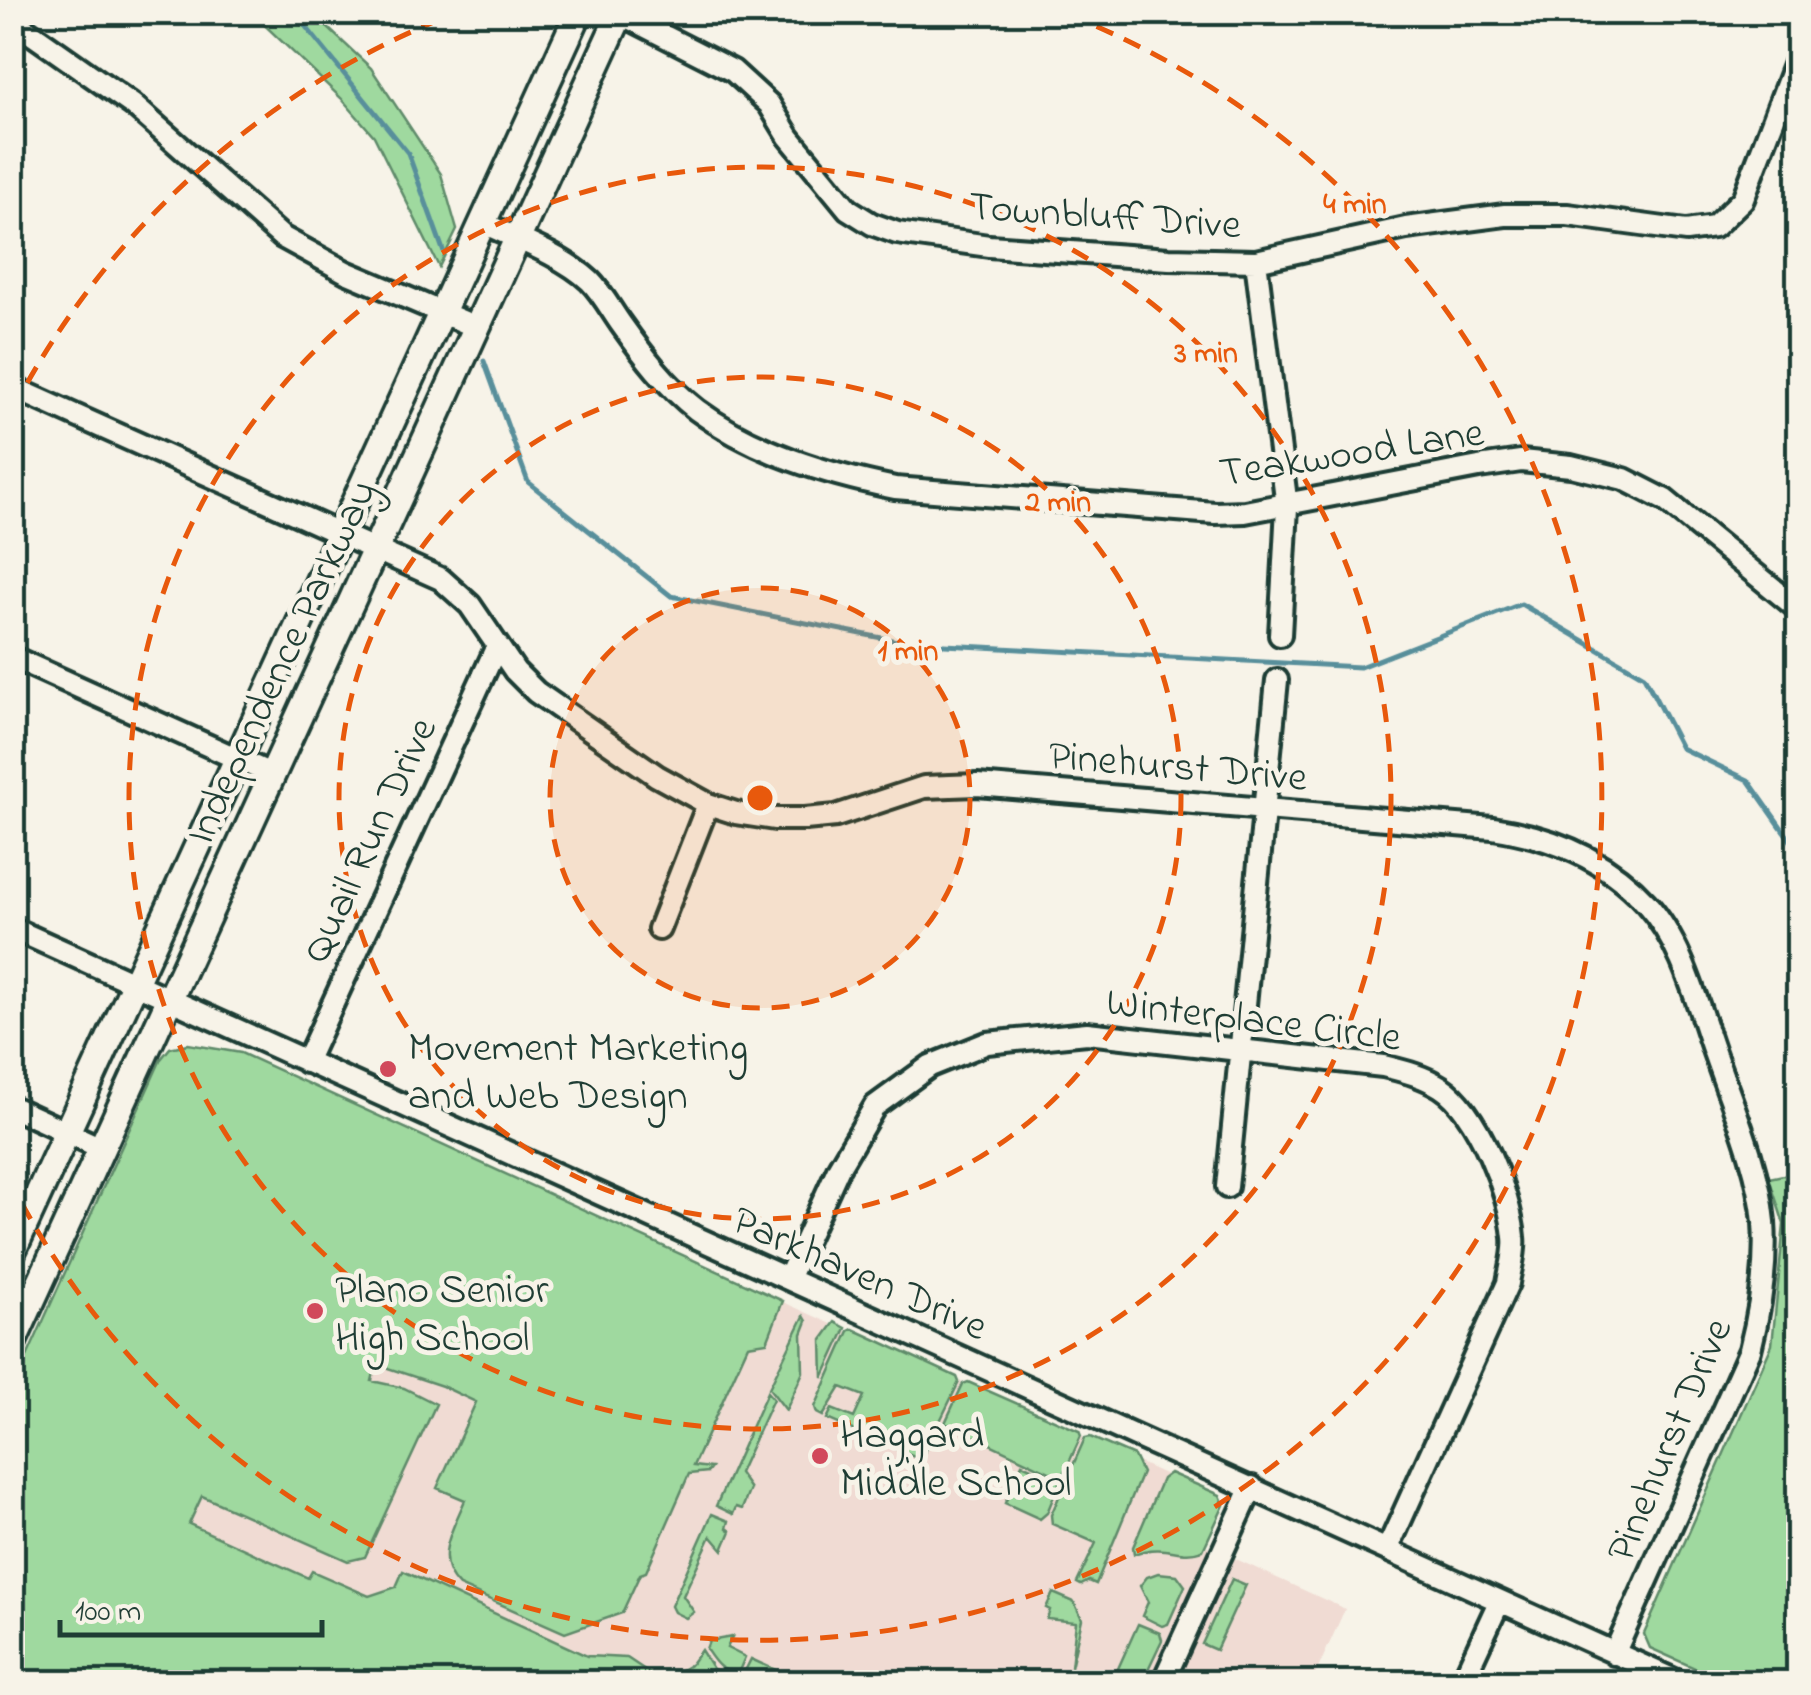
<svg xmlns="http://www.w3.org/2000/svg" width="1811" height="1695" viewBox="0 0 1811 1695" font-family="'Indie Flower',sans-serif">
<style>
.built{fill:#f0dbd3}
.green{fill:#9fd99f;stroke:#5f8b6a;stroke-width:2.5}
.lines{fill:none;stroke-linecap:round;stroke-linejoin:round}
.stream{stroke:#598f9b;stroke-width:5}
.minor-casing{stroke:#1f3d34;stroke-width:28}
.major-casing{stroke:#1f3d34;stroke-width:32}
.minor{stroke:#f7f3e8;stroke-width:20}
.major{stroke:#f7f3e8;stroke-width:25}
.ring{fill:none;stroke:#e8590c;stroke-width:5;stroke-dasharray:18 12}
.poi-dot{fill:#d1495b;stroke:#f7f3e8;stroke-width:4}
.labels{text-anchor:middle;stroke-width:10;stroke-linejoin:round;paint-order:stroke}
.street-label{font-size:42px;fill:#1f3d34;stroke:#f7f3e8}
.poi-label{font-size:42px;fill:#1f3d34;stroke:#f7f3e8;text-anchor:start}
.centre{fill:#e8590c;stroke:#f7f3e8;stroke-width:5}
.ring-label{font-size:30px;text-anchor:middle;font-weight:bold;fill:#e8590c;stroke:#f7f3e8;stroke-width:10;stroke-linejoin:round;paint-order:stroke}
</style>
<rect width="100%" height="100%" fill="#f7f3e8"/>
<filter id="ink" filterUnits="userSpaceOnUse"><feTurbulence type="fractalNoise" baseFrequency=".01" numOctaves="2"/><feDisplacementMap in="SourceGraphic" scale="20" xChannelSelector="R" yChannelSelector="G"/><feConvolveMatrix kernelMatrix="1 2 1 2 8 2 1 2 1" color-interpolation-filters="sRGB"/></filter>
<g filter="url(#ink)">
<path class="built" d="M 617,1227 L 1222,1500 L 1203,1544 L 1345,1609 L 1312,1682 L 13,1682 L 13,1396 Z"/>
<path class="green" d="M 252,13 L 312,13 L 371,68 L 441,174 L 457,230 L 439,267 L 374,136 L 341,98 Z
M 188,1044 L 241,1053 L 783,1301 L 767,1342 L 748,1345 L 693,1466 L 711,1468 L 708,1472 L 689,1474 L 646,1572 L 640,1574 L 622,1613 L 565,1633 L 459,1586 C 432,1560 453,1529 465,1500 L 437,1488 L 476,1402 L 442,1386 L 376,1364 L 372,1381 L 404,1388 L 436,1404 L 365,1557 L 348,1561 L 202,1496 L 189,1524 L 308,1578 L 312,1571 L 369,1596 L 396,1587 L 403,1571 L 587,1656 L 627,1658 L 651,1674 L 676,1673 L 691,1664 L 701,1650 L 713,1669 L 743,1682 L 13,1682 L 13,1388 L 161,1059 L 170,1048 Z
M 1798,1172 L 1798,1682 L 1726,1682 L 1650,1648 L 1644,1634 L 1772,1345 L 1784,1224 L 1769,1178 Z
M 804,1316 L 807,1321 L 802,1334 L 803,1372 L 786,1410 L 769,1388 Z
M 835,1322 L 846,1328 L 823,1378 L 822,1340 Z
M 853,1329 L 957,1377 L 959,1382 L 921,1460 L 827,1419 L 832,1409 L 854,1418 L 864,1396 L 841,1387 L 823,1416 L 817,1413 L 815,1407 L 849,1331 Z
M 968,1382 L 1079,1431 L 1081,1436 L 1062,1478 L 945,1423 L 963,1384 Z
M 767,1392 L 773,1399 L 739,1473 L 750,1489 L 742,1509 L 736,1507 L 733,1514 L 716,1506 Z
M 1090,1437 L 1134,1456 L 1142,1473 L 1096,1584 L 1089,1581 L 1081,1585 L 1077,1583 L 1096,1543 L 1052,1524 L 1051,1515 L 1085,1438 Z
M 1022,1464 L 1060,1481 L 1047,1513 L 1040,1519 L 1005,1503 Z
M 1170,1473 L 1220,1495 L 1224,1505 L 1203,1550 C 1178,1559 1167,1542 1134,1554 L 1133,1547 L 1162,1479 Z
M 712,1514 L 729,1521 L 727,1528 L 731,1531 L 723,1550 L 711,1536 L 683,1596 L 694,1612 L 686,1618 L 674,1612 L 671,1606 Z
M 1158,1573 L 1177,1575 L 1185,1586 L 1168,1624 L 1162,1626 L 1142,1616 L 1148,1602 L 1140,1586 L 1147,1577 Z
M 1232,1579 L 1246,1585 L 1216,1650 L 1202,1644 Z
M 1053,1593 L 1074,1602 L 1082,1619 L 1071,1667 L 1076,1622 L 1047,1619 L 1050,1610 L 1046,1608 Z
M 1138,1624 L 1160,1633 L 1162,1640 L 1142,1682 L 1112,1682 Z
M 732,1637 L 727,1648 L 745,1657 L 739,1671 C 722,1675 714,1661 706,1649 L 709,1641 Z
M 751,1659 L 800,1681 L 800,1682 L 755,1682 L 746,1678 L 744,1673 Z"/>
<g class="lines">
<path class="stream" d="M 294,12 L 408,153 L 443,250
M 484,361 L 528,482 L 671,596 L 907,643 L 1360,667 L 1521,604 L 1644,676 L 1681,748 L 1748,780 L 1798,851"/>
<g class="minor-casing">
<path id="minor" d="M 617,12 L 733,71 L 769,104 L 789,137 L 848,209 L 872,224 L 897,233 L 989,246 L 1169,259 L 1256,261 L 1406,228 L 1505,215 L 1568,215 L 1686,231 L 1714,227 L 1743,199 L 1798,55
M 12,20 L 133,105 L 282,237 L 346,272 L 476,327
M 483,223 C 517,239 562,255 590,281 C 602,293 611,310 621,324 C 643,355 667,387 697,410 C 755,453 827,474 895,488 L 1215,513 L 1245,512 L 1479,467 L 1521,461 L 1571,466 L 1624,479 L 1665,500 L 1798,609
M 1256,261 L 1287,507 L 1280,635
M 12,387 L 441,579 L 470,605 L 515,671 L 536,692 L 657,776 L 708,804 L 736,813 L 775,819 L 805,819 L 836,816 L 924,787 L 977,785 L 1493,828 C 1552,837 1605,858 1646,903 C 1683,944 1697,1004 1715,1055 C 1733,1107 1759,1166 1764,1222 C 1767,1266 1761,1307 1750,1350 L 1614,1654
M 12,657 L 271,774
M 12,928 L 1679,1682
M 659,929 L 708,804
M 306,1062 L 497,646
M 12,1107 L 101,1148
M 1227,1187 L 1277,680
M 788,1279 L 839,1167 L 875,1106 L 930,1066 L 987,1043 L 1087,1033 L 1383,1066 C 1403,1071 1422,1075 1441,1087 C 1478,1111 1510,1194 1514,1237 C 1516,1252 1510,1269 1508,1283 L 1387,1550
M 1163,1682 L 1252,1487
M 1462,1682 L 1499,1602"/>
</g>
<g class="major-casing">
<path id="major" d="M 12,1252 L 579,12
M 12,1344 L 621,12"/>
</g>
<use href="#minor" class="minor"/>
<use href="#major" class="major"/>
</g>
</g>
<circle cx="760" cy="798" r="210" fill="#e8590c" fill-opacity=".12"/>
<g class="ring">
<circle cx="760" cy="798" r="210"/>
<circle cx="760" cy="798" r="421"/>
<circle cx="760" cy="798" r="631"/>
<path d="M13 409A842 842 0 0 1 451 15M1069 15A842 842 0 1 1 13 1187"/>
</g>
<g class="poi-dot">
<circle cx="388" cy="1069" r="10"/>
<circle cx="315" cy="1311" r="10"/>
<circle cx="820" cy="1456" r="10"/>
</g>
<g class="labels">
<g class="street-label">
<text transform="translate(1105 213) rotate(4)" y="15">Townbluff Drive</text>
<text transform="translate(1351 450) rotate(-9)" y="15">Teakwood Lane</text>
<text transform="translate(279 661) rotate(-65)" y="15">Independence Parkway</text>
<text transform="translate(1178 764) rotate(5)" y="15">Pinehurst Drive</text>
<text transform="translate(367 839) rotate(-65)" y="15">Quail Run Drive</text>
<text transform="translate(1254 1017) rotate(7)" y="15">Winterplace Circle</text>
<text transform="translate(861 1271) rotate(24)" y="15">Parkhaven Drive</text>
<text transform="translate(1667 1439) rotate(-67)" y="15">Pinehurst Drive</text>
</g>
<g class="poi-label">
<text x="408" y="1060">Movement Marketing<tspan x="408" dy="48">and Web Design</tspan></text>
<text x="335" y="1302">Plano Senior<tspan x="335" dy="48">High School</tspan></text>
<text x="840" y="1447">Haggard<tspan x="840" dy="48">Middle School</tspan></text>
</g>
</g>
<circle cx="760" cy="798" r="15" class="centre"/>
<g class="ring-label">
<text x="1355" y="213">4 min</text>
<text x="1206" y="362">3 min</text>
<text x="1058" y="511">2 min</text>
<text x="908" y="660">1 min</text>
</g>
<rect width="1811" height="1695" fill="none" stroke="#f7f3e8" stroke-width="50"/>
<rect x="25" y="25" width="1761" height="1645" fill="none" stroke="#1f3d34" stroke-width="4" filter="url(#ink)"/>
<path d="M60 1620v15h262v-15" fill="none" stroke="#1f3d34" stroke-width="5"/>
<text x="75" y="1620" font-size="30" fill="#1f3d34" stroke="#f7f3e8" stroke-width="8" paint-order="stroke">100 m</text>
</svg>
